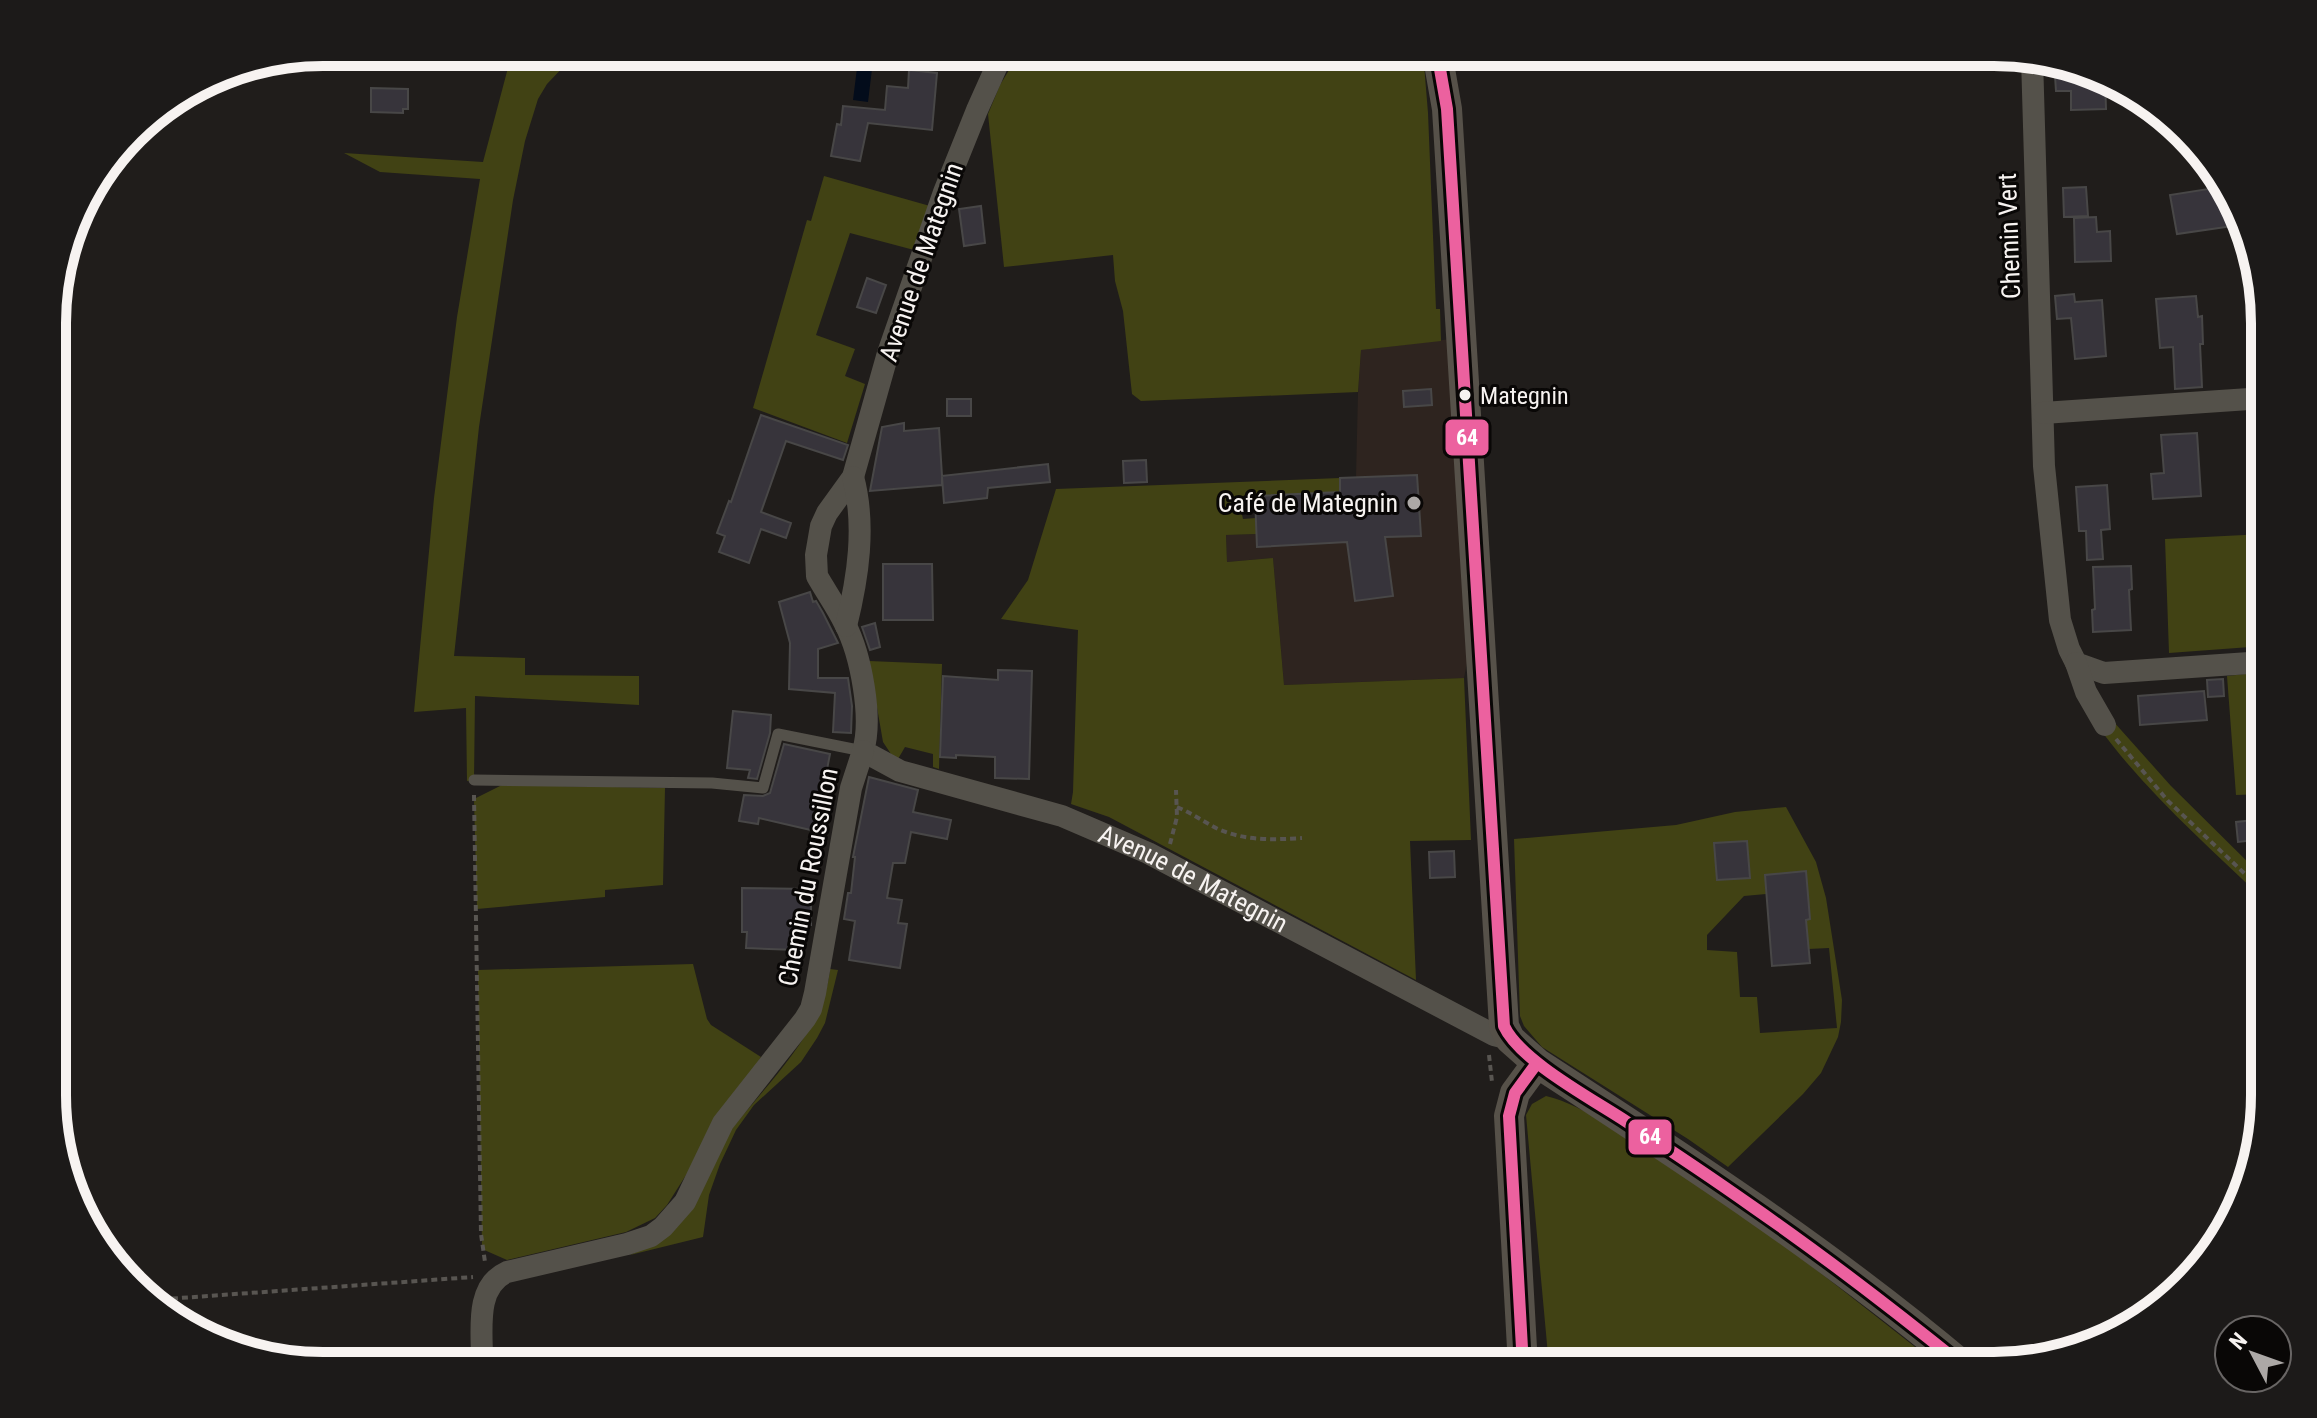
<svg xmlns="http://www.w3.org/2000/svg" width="2317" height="1418" viewBox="0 0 2317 1418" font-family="'Roboto Condensed',sans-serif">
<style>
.built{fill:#2e241f}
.green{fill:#414214;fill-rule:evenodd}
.water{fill:#030c1b}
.building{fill:#37343b;stroke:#484747;stroke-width:2}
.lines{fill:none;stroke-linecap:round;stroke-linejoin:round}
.path{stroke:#585551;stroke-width:4;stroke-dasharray:6 4;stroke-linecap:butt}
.lane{stroke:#54514a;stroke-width:11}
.street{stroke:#54514a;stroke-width:22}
.secondary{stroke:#565149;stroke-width:30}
.bus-1-casing{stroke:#090706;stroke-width:18}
.bus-1{stroke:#ec619f;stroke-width:12}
.bus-dot{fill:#f7f3f1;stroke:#090706;stroke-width:3}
.poi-dot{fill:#aca8a6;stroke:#090706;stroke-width:3}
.labels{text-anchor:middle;stroke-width:6;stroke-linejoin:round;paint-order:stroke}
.bus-label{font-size:24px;fill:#f7f3f1;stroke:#090706;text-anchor:start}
.street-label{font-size:26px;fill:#f7f3f1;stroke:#090706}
.poi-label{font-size:26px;fill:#f7f3f1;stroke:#090706;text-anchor:end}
.rim{fill:none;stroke:#f7f3f1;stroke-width:10}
.line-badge{stroke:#090706;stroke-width:3}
.badge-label{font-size:22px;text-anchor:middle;font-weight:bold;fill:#fff}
</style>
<rect width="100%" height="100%" fill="#201d1b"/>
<path class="built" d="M 1451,339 L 1469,652 L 1464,678 L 1284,685 L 1273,558 L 1227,562 L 1226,535 L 1257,534 L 1255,496 L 1340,491 L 1340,478 L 1356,477 L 1358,393 L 1361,350 Z"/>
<path class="green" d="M 567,52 L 586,52 L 569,61 L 547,84 L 538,99 L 525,141 L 513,200 L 479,427 L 454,656 L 525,658 L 525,675 L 639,676 L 639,705 L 475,696 L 474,780 L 467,781 L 466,708 L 414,712 L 434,498 L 457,317 L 480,179 L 380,172 L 344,153 L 483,162 L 509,64 L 528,63 Z
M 1020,52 L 1423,52 L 1428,113 L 1436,309 L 1440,309 L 1441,341 L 1361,350 L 1358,392 L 1141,401 L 1132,394 L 1123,311 L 1115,281 L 1113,255 L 1004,267 L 988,114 L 1000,85 Z
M 824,176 L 930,206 L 914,250 L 850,233 L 816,335 L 855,349 L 845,376 L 865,384 L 847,443 L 753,408 L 807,220 L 811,221 Z
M 1340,478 L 1340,492 L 1255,496 L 1255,508 L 1241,510 L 1243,519 L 1256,518 L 1257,534 L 1226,535 L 1227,562 L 1273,558 L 1284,685 L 1464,678 L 1471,840 L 1410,841 L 1416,980 L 1109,817 L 1071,804 L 1073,792 L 1078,630 L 1001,619 L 1028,580 L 1056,489 Z
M 2264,534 L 2264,646 L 2169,653 L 2165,539 Z
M 869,661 L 942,664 L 939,769 L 933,767 L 933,754 L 905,747 L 898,759 L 891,754 L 883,742 Z
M 2264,672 L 2264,794 L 2236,795 L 2227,676 Z
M 2113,721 L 2171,786 L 2264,878 L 2264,900 C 2207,845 2147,793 2100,729 Z
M 502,785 L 665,788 L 663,885 L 605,890 L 605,897 L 477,909 L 474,799 Z
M 1786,807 L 1816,862 L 1826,898 L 1842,1000 L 1841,1022 L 1838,1037 L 1821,1073 L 1803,1094 L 1728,1167 L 1688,1139 L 1542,1047 L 1524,1026 L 1520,1016 L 1514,839 L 1676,825 L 1735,812 ZM 1806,871 L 1810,919 L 1806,920 L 1808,949 L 1829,948 L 1837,1028 L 1760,1033 L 1757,997 L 1740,997 L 1737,952 L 1707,950 L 1707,935 L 1744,896 L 1766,894 L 1765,875 Z
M 693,964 L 707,1019 L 711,1025 L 761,1057 L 667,1205 L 655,1218 L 626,1232 L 507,1260 L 482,1249 L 478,970 Z
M 830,969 L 838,970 L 825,1023 L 817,1038 L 801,1062 L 754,1105 L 736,1130 L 720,1164 L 709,1195 L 703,1237 L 630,1255 L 649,1246 C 673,1211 697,1174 723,1140 C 761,1089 824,1034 830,969 Z
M 1546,1096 C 1585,1105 1633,1142 1667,1165 C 1698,1186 1729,1206 1759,1227 C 1820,1271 1879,1319 1938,1365 L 1549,1366 L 1526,1115 L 1532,1104 Z"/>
<path class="water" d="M 857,68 L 872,69 L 868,102 L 853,100 Z"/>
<path class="building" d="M 909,70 L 937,73 L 932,130 L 868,123 L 860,161 L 831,156 L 837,124 L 841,125 L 843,106 L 885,110 L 887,86 L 908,88 Z
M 2097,74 L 2105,78 L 2106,109 L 2071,110 L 2071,91 L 2056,91 L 2055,76 Z
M 371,88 L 408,89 L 408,109 L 403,109 L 403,113 L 371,112 Z
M 2227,186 L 2240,225 L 2177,234 L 2170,195 Z
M 2086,187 L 2088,216 L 2064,217 L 2063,188 Z
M 981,206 L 985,243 L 964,246 L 959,209 Z
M 2096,217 L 2097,232 L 2110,231 L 2111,261 L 2075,262 L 2074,218 Z
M 867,278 L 886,285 L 876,313 L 857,307 Z
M 2074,294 L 2075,302 L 2102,300 L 2106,356 L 2075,359 L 2071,318 L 2057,319 L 2055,296 Z
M 2196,296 L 2198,317 L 2202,316 L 2203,344 L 2200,344 L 2202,387 L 2175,389 L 2173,347 L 2160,348 L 2156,299 Z
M 1431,389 L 1432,405 L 1404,407 L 1403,391 Z
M 947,399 L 971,399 L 971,416 L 947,416 Z
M 761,415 L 848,445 L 843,460 L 786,441 L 761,512 L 791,523 L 786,538 L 761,529 L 749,563 L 719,552 L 725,536 L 717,533 L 729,501 L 731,502 Z
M 904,423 L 904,431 L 939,428 L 942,476 L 1048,464 L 1050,482 L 988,488 L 987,498 L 944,503 L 942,477 L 942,485 L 870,491 L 882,427 Z
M 2197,433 L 2201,496 L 2153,499 L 2151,474 L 2164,473 L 2161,435 Z
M 1146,460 L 1147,482 L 1124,483 L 1123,461 Z
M 1417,475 L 1421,536 L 1385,537 L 1393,596 L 1355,601 L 1347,542 L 1257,547 L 1255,496 L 1340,492 L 1340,478 Z
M 2107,485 L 2110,529 L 2101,530 L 2103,559 L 2087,560 L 2086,531 L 2079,531 L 2076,487 Z
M 883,564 L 932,564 L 933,620 L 883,620 Z
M 2131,566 L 2132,589 L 2129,590 L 2131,630 L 2093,632 L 2092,610 L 2095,609 L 2093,567 Z
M 810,592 L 813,602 L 816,601 L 823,613 L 838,643 L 818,649 L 818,678 L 848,678 L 852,706 L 851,733 L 833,732 L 835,693 L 789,689 L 790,643 L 779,602 Z
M 875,623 L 880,647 L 870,650 L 862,627 Z
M 998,670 L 1032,671 L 1029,779 L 995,778 L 995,757 L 956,755 L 956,758 L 940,757 L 943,676 L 998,680 Z
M 2223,679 L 2224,696 L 2208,697 L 2207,680 Z
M 2204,691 L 2207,720 L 2140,725 L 2138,696 Z
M 733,711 L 771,715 L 770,733 L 757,779 L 748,778 L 750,770 L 727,768 Z
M 784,744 L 830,754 L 815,831 L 759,818 L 758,824 L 739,821 L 744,795 L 763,796 L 770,793 Z
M 869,777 L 918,790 L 913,812 L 951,820 L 947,839 L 911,832 L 905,863 L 893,863 L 887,898 L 902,900 L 898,923 L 907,924 L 900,968 L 849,960 L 855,921 L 844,919 L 848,893 L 851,893 L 855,857 L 853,857 Z
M 2264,819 L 2264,839 L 2238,842 L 2236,822 Z
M 1747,841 L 1750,878 L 1717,880 L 1714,843 Z
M 1454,851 L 1455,877 L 1430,878 L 1429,852 Z
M 1806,871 L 1810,919 L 1806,920 L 1810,963 L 1772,966 L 1765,875 Z
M 742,888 L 808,889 L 808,904 L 811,904 L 811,925 L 798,925 L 796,950 L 746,948 L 747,932 L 742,932 Z"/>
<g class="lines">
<path class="path" d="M 2116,739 L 2168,801 L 2264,892
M 474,795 L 481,1234 L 485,1262
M 1177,807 C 1191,813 1203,821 1216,828 C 1244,841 1272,840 1302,838
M 1170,844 L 1177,817 L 1176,790
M 1489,1055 L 1492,1082
M 152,1300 L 473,1277"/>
<path class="lane" d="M 474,780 L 712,783 L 763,788 L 778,734 L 863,751"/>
<g class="street">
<path id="s1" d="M 1003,52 L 977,110 L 944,192 L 888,353 L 853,477 L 827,513 L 821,526 L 816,555 L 817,576 C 826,592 837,607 845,624 C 861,655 873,718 863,751 L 900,771 L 1062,816 L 1148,853 L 1494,1035 L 1510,1039"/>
<path d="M 2032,58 L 2044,466 L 2060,620 L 2069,649 L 2076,663 L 2104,673 L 2264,662"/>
<path d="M 2043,413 L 2264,398"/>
<path d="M 846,626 C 858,578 866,525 853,477"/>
<path d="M 2076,663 L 2086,692 L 2105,725"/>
<path d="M 482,1366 C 483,1335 473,1287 507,1272 L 627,1244 L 651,1236 L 663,1227 L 685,1202 L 723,1123 L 805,1019 L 811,1009 L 815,993 L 851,788 L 863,751"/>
</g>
<path class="secondary" d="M 1437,52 L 1447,109 L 1504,1026 L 1510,1039 L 1537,1063 C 1683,1158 1829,1253 1962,1365
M 1523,1366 L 1509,1116 L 1515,1093 L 1537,1063"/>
<g class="bus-1-casing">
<path id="bus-1" d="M 1437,52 L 1447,109 L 1504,1026 C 1520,1061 1594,1100 1627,1122 C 1670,1150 1712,1178 1753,1207 C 1825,1257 1894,1310 1962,1365
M 1523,1366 L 1509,1116 L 1515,1093 L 1537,1063"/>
</g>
<use href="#bus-1" class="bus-1"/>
</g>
<circle class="bus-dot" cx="1465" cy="395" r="7"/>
<circle class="poi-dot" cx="1414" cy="503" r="8"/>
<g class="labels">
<g class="bus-label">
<text x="1480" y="404">Mategnin</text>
</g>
<g class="street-label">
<text transform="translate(2009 236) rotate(-92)" y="9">Chemin Vert</text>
<text transform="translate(921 262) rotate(-71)" y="9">Avenue de Mategnin</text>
<text transform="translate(808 877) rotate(-79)" y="9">Chemin du Roussillon</text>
<text dy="9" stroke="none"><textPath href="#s1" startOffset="1102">Avenue de Mategnin</textPath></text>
</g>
<g class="poi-label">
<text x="1398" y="512">Café de Mategnin</text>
</g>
</g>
<path d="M0 0H2317V1418H0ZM323 66H1994A257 257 0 0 1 2251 323V1095A257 257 0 0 1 1994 1352H323A257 257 0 0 1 66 1095V323A257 257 0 0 1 323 66Z" fill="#1c1a19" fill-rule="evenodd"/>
<path class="rim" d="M323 66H1994A257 257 0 0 1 2251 323V1095A257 257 0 0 1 1994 1352H323A257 257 0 0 1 66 1095V323A257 257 0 0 1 323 66Z"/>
<g class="line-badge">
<rect x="1444" y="418" width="46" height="39" rx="8" fill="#ec619f"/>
<rect x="1627" y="1118" width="46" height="38" rx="8" fill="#ec619f"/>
</g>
<g class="badge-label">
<text x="1467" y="445">64</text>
<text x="1650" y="1144">64</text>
</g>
<g transform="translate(2253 1354) rotate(311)"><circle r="38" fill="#090706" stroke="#686564" stroke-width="2"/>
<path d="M0-6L14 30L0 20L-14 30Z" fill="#aca8a6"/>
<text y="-12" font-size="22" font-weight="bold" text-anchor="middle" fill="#f7f3f1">N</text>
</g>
</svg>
